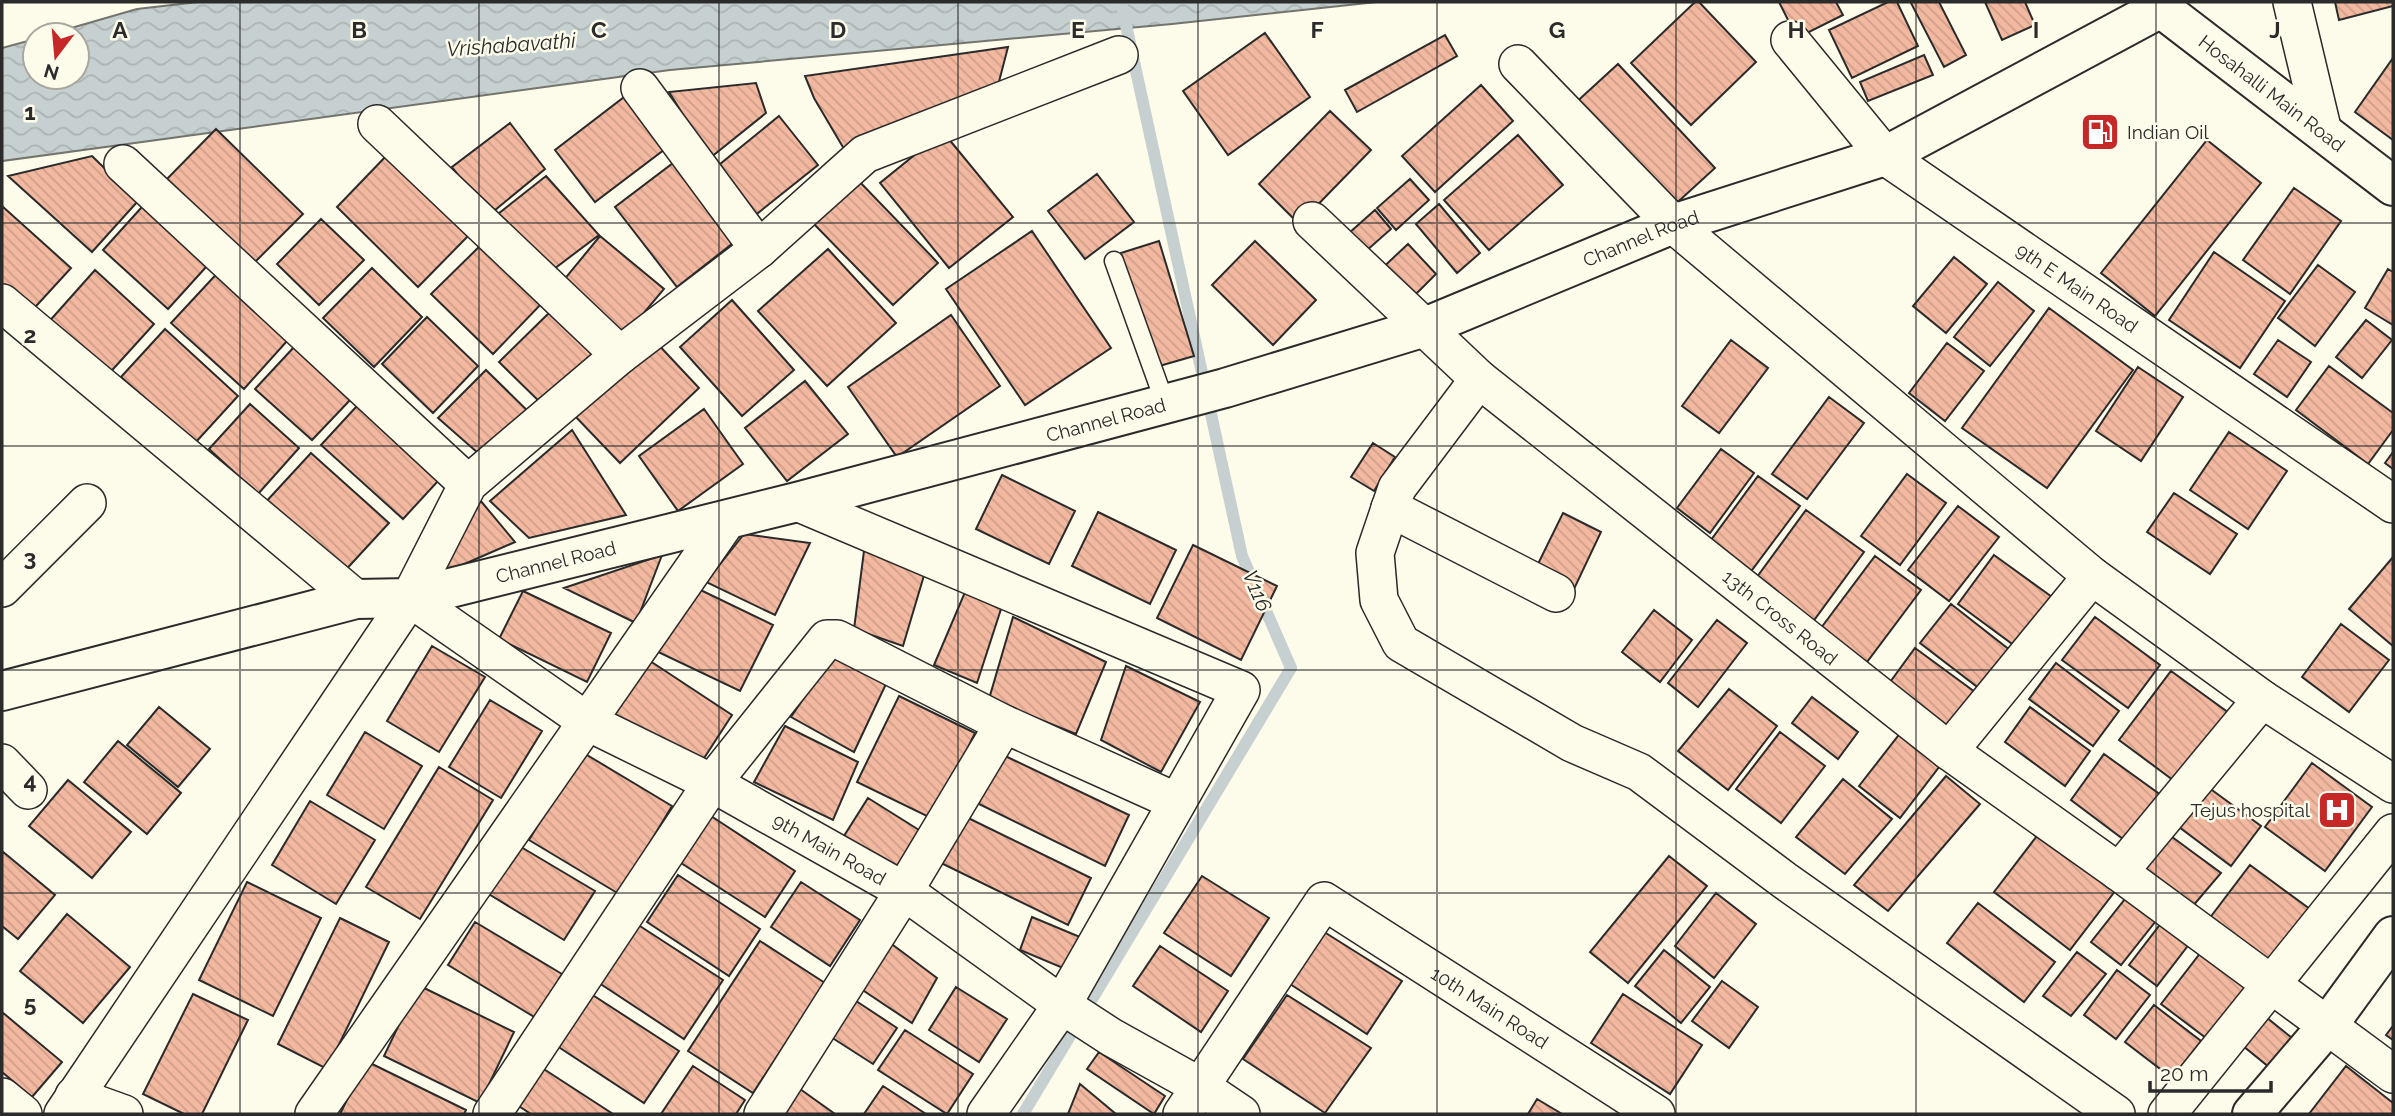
<svg xmlns="http://www.w3.org/2000/svg" width="2395" height="1116" viewBox="0 0 2395 1116" font-family="Raleway,sans-serif">
<style>
.water{fill:url(#water-waves);stroke:#74746e;stroke-width:2}
.lines{fill:none;stroke-linecap:round;stroke-linejoin:round}
.stream{stroke:#c7d0d0;stroke-width:12}
.building{fill:url(#building-back-hatch);stroke:#2b2b2b;stroke-width:2}
.service-casing{stroke:#2b2b2b;stroke-width:21}
.minor-casing{stroke:#2b2b2b;stroke-width:40}
.tertiary-casing{stroke:#2b2b2b;stroke-width:42}
.secondary-casing{stroke:#2b2b2b;stroke-width:42}
.service{stroke:#fdfbea;stroke-width:18}
.minor{stroke:#fdfbea;stroke-width:37}
.tertiary{stroke:#fdfbea;stroke-width:38}
.secondary{stroke:#fdfbea;stroke-width:38}
.grid{fill:none;stroke:#2b2b2b;stroke-width:2;stroke-opacity:0.55}
.labels{text-anchor:middle;stroke-width:5;stroke-linejoin:round;paint-order:stroke}
.street-label{font-size:19px;fill:#2b2b2b;stroke:#fdfbea}
.poi-label{font-size:19px;fill:#2b2b2b;stroke:#fdfbea;text-anchor:start}
.water-label{font-size:21px;font-style:italic;fill:#2b2b2b;stroke:#fdfbea}
.grid-label{font-size:23px;text-anchor:middle;font-weight:bold;fill:#2b2b2b;stroke:#fdfbea;stroke-width:5;stroke-linejoin:round;paint-order:stroke}
</style>
<defs>
<pattern id="water-waves" width="16" height="10" patternUnits="userSpaceOnUse" patternTransform="scale(1.75)"><rect width="16" height="10" fill="#c7d0d0"/><path d="M0 5q4-4 8 0t8 0" fill="none" stroke="#abb3b3"/></pattern>
<pattern id="building-back-hatch" width="6" height="6" patternUnits="userSpaceOnUse" patternTransform="scale(1.75)"><rect width="6" height="6" fill="#f2b8a0"/><path d="M-1 5l2 2M0 0l6 6M5-1l2 2" fill="none" stroke="#d09e8a"/></pattern>
</defs>
<rect width="100%" height="100%" fill="#fdfbea"/>
<path class="water" d="M 198,2 L 1377,2 L 1172,24 L 670,70 L 2,161 L 2,48 L 35,39 L 35,77 L 77,77 L 77,35 L 47,35 L 137,9 Z"/>
<g class="lines">
<path class="stream" d="M 1023,1114 L 1291,668 L 1242,556 L 1121,2"/>
</g>
<path class="building" d="M 1695,2 L 1699,2 L 1756,62 L 1691,125 L 1631,63 Z
M 1779,2 L 1836,2 L 1843,15 L 1797,38 Z
M 1888,2 L 1897,2 L 1918,46 L 1852,78 L 1829,30 Z
M 1913,2 L 1939,2 L 1966,55 L 1944,67 L 1911,3 Z
M 1985,2 L 2025,2 L 2035,25 L 2002,40 Z
M 2335,2 L 2393,2 L 2393,6 L 2339,20 Z
M 1265,33 L 1310,97 L 1228,155 L 1183,91 Z
M 1445,35 L 1457,56 L 1357,112 L 1345,90 Z
M 1008,47 L 995,97 L 847,154 L 814,98 L 805,76 Z
M 1924,55 L 1933,75 L 1868,101 L 1860,82 Z
M 2393,58 L 2393,140 L 2355,112 Z
M 1618,64 L 1715,168 L 1669,210 L 1572,106 Z
M 756,83 L 766,113 L 710,158 L 669,92 Z
M 1481,85 L 1513,121 L 1435,192 L 1402,156 Z
M 632,91 L 673,143 L 595,202 L 555,150 Z
M 1330,111 L 1371,150 L 1299,224 L 1259,184 Z
M 779,116 L 818,165 L 753,217 L 714,169 Z
M 510,123 L 545,169 L 489,215 L 452,167 Z
M 216,129 L 303,214 L 252,265 L 166,180 Z
M 943,132 L 1013,217 L 949,268 L 880,183 Z
M 1518,135 L 1563,185 L 1489,250 L 1444,200 Z
M 2207,140 L 2261,183 L 2155,316 L 2101,273 Z
M 389,153 L 471,233 L 418,287 L 337,207 Z
M 92,156 L 138,201 L 92,252 L 8,176 Z
M 681,157 L 742,236 L 677,287 L 615,207 Z
M 1097,174 L 1134,222 L 1085,259 L 1048,211 Z
M 546,176 L 599,235 L 546,275 L 498,214 Z
M 855,177 L 938,263 L 893,305 L 810,220 Z
M 1410,179 L 1429,200 L 1396,230 L 1377,208 Z
M 2294,188 L 2341,221 L 2290,294 L 2243,260 Z
M 151,197 L 216,256 L 168,309 L 103,250 Z
M 1439,204 L 1480,253 L 1457,273 L 1416,224 Z
M 2,206 L 71,268 L 27,316 L 2,293 Z
M 1375,210 L 1391,229 L 1357,259 L 1340,241 Z
M 321,219 L 364,260 L 319,305 L 277,264 Z
M 1032,231 L 1111,348 L 1025,405 L 946,289 Z
M 600,236 L 664,289 L 622,339 L 558,287 Z
M 485,241 L 545,300 L 493,354 L 431,294 Z
M 1159,241 L 1194,356 L 1156,367 L 1121,253 Z
M 1255,241 L 1316,300 L 1273,345 L 1212,285 Z
M 1408,244 L 1436,274 L 1406,304 L 1377,273 Z
M 828,249 L 896,323 L 827,386 L 758,311 Z
M 2214,252 L 2285,301 L 2240,368 L 2169,320 Z
M 1954,257 L 1987,284 L 1946,333 L 1913,306 Z
M 2318,265 L 2355,292 L 2315,346 L 2278,318 Z
M 224,266 L 296,331 L 244,389 L 171,323 Z
M 372,268 L 422,317 L 374,367 L 323,318 Z
M 2388,269 L 2393,272 L 2393,325 L 2365,308 Z
M 95,270 L 154,324 L 105,378 L 46,325 Z
M 1998,282 L 2034,311 L 1990,366 L 1954,337 Z
M 732,300 L 794,370 L 742,416 L 680,347 Z
M 2049,308 L 2133,370 L 2047,488 L 1962,428 Z
M 551,311 L 597,355 L 545,407 L 499,362 Z
M 951,315 L 1000,386 L 897,457 L 848,387 Z
M 427,317 L 478,366 L 433,413 L 382,364 Z
M 2366,320 L 2392,340 L 2362,378 L 2336,357 Z
M 165,329 L 238,396 L 195,443 L 121,377 Z
M 654,340 L 699,388 L 620,463 L 574,415 Z
M 1731,340 L 1768,368 L 1719,433 L 1682,406 Z
M 2278,340 L 2311,362 L 2287,397 L 2254,374 Z
M 1947,343 L 1984,371 L 1945,421 L 1909,393 Z
M 295,346 L 352,398 L 312,440 L 255,389 Z
M 2329,366 L 2393,413 L 2393,430 L 2368,464 L 2296,410 Z
M 2138,367 L 2183,397 L 2141,461 L 2096,431 Z
M 486,370 L 534,417 L 478,453 L 438,418 Z
M 805,381 L 848,434 L 787,481 L 745,428 Z
M 368,394 L 450,468 L 403,519 L 321,445 Z
M 1829,397 L 1864,423 L 1807,499 L 1772,474 Z
M 250,404 L 299,448 L 258,494 L 209,449 Z
M 704,409 L 743,464 L 678,511 L 639,456 Z
M 572,430 L 626,515 L 529,538 L 490,501 Z
M 2229,432 L 2287,471 L 2248,529 L 2190,490 Z
M 1373,443 L 1395,457 L 1374,491 L 1351,477 Z
M 1721,449 L 1754,473 L 1710,533 L 1677,508 Z
M 2393,452 L 2393,469 L 2385,463 Z
M 311,453 L 389,523 L 341,575 L 263,505 Z
M 1907,474 L 1946,503 L 1900,565 L 1861,536 Z
M 1002,475 L 1075,511 L 1049,564 L 976,529 Z
M 1758,476 L 1800,506 L 1749,574 L 1708,544 Z
M 2174,493 L 2237,534 L 2210,574 L 2147,532 Z
M 480,500 L 515,542 L 446,572 L 441,550 Z
M 1958,506 L 1999,537 L 1949,601 L 1908,570 Z
M 1806,510 L 1864,552 L 1812,623 L 1754,581 Z
M 1098,512 L 1176,550 L 1150,604 L 1072,566 Z
M 1563,513 L 1601,532 L 1574,589 L 1535,570 Z
M 744,534 L 810,543 L 775,615 L 706,582 Z
M 865,543 L 925,572 L 903,646 L 854,629 Z
M 1193,545 L 1277,586 L 1241,660 L 1157,618 Z
M 662,555 L 636,623 L 564,588 Z
M 1994,555 L 2052,597 L 2015,646 L 1958,604 Z
M 1875,556 L 1921,590 L 1864,666 L 1818,632 Z
M 2393,557 L 2393,646 L 2349,609 Z
M 686,583 L 773,625 L 740,691 L 654,650 Z
M 523,591 L 611,633 L 587,682 L 499,639 Z
M 965,592 L 1001,609 L 977,683 L 934,665 Z
M 1951,604 L 2011,651 L 1980,689 L 1920,643 Z
M 1654,610 L 1692,640 L 1660,682 L 1622,652 Z
M 1013,617 L 1106,662 L 1076,734 L 989,699 Z
M 2095,617 L 2160,665 L 2128,708 L 2062,660 Z
M 1717,620 L 1747,643 L 1698,707 L 1668,683 Z
M 2341,624 L 2389,660 L 2349,712 L 2302,677 Z
M 432,646 L 485,677 L 439,752 L 387,721 Z
M 1915,648 L 1979,695 L 1948,736 L 1885,689 Z
M 641,655 L 732,715 L 697,769 L 606,710 Z
M 833,655 L 886,684 L 854,752 L 791,717 Z
M 2056,663 L 2119,711 L 2093,746 L 2029,699 Z
M 1126,666 L 1200,702 L 1161,772 L 1101,740 Z
M 2171,671 L 2229,713 L 2177,783 L 2119,740 Z
M 1729,689 L 1777,726 L 1728,790 L 1678,751 Z
M 899,696 L 975,733 L 933,819 L 857,782 Z
M 1812,697 L 1858,732 L 1838,759 L 1792,723 Z
M 490,700 L 542,731 L 501,798 L 449,767 Z
M 159,707 L 210,749 L 178,787 L 127,745 Z
M 2030,707 L 2090,751 L 2065,786 L 2005,742 Z
M 785,726 L 858,762 L 833,820 L 754,782 Z
M 1905,727 L 1946,758 L 1900,818 L 1859,786 Z
M 365,732 L 422,766 L 384,829 L 327,795 Z
M 1780,732 L 1825,766 L 1781,823 L 1736,789 Z
M 118,741 L 181,793 L 147,834 L 84,782 Z
M 582,752 L 672,806 L 619,894 L 529,840 Z
M 1001,754 L 1129,815 L 1105,866 L 977,803 Z
M 2104,754 L 2165,798 L 2131,845 L 2071,800 Z
M 2312,763 L 2372,807 L 2325,871 L 2265,827 Z
M 439,767 L 493,800 L 420,919 L 366,887 Z
M 1946,776 L 1980,804 L 1888,911 L 1854,885 Z
M 1843,779 L 1892,819 L 1845,874 L 1796,837 Z
M 68,780 L 131,832 L 92,878 L 29,826 Z
M 2201,782 L 2261,826 L 2231,866 L 2171,821 Z
M 868,798 L 919,830 L 896,868 L 844,836 Z
M 310,801 L 375,840 L 336,904 L 272,865 Z
M 960,814 L 1091,878 L 1068,925 L 937,861 Z
M 711,816 L 795,871 L 765,917 L 681,863 Z
M 2043,828 L 2119,886 L 2070,950 L 1994,892 Z
M 2168,834 L 2221,873 L 2192,907 L 2142,868 Z
M 516,844 L 595,891 L 564,940 L 487,893 Z
M 2,851 L 55,895 L 18,939 L 2,926 Z
M 1669,856 L 1707,886 L 1628,983 L 1590,952 Z
M 2250,865 L 2314,912 L 2274,966 L 2209,919 Z
M 678,875 L 760,929 L 729,976 L 647,922 Z
M 1202,876 L 1269,918 L 1231,976 L 1164,933 Z
M 247,882 L 321,918 L 273,1016 L 199,980 Z
M 801,882 L 860,920 L 830,966 L 771,927 Z
M 1716,893 L 1756,924 L 1714,978 L 1675,946 Z
M 2129,894 L 2159,917 L 2121,965 L 2091,942 Z
M 1978,903 L 2055,962 L 2024,1002 L 1947,943 Z
M 67,914 L 130,967 L 83,1023 L 20,971 Z
M 626,917 L 723,980 L 684,1039 L 587,975 Z
M 1032,917 L 1080,937 L 1063,968 L 1020,950 Z
M 340,918 L 389,942 L 327,1069 L 278,1044 Z
M 475,922 L 562,974 L 536,1018 L 448,965 Z
M 2162,922 L 2190,943 L 2157,986 L 2129,965 Z
M 1321,930 L 1402,981 L 1367,1034 L 1290,984 Z
M 885,939 L 937,978 L 912,1023 L 855,985 Z
M 760,941 L 825,983 L 753,1093 L 688,1051 Z
M 1160,946 L 1228,991 L 1201,1032 L 1133,986 Z
M 2205,947 L 2254,985 L 2210,1041 L 2161,1004 Z
M 1664,950 L 1710,987 L 1681,1023 L 1635,986 Z
M 2077,952 L 2106,974 L 2071,1016 L 2043,996 Z
M 2117,970 L 2150,995 L 2116,1039 L 2084,1015 Z
M 1722,981 L 1758,1007 L 1729,1048 L 1692,1021 Z
M 418,985 L 514,1032 L 480,1103 L 384,1056 Z
M 956,987 L 1007,1019 L 979,1062 L 929,1030 Z
M 588,992 L 679,1051 L 644,1103 L 554,1044 Z
M 844,993 L 897,1028 L 873,1064 L 820,1030 Z
M 193,994 L 248,1020 L 202,1114 L 184,1114 L 143,1094 Z
M 1623,994 L 1702,1045 L 1670,1094 L 1591,1043 Z
M 1287,995 L 1371,1048 L 1325,1113 L 1243,1059 Z
M 2154,1005 L 2201,1041 L 2172,1078 L 2125,1042 Z
M 2,1012 L 62,1062 L 32,1097 L 2,1072 Z
M 2261,1013 L 2292,1038 L 2269,1067 L 2237,1041 Z
M 2393,1026 L 2393,1040 L 2386,1035 Z
M 905,1030 L 973,1074 L 947,1114 L 878,1070 Z
M 1099,1052 L 1165,1096 L 1154,1114 L 1087,1069 Z
M 366,1061 L 466,1110 L 464,1114 L 340,1114 Z
M 536,1064 L 613,1114 L 531,1114 L 511,1101 Z
M 693,1066 L 745,1100 L 736,1114 L 661,1114 Z
M 2346,1066 L 2393,1103 L 2393,1114 L 2309,1114 Z
M 793,1084 L 835,1114 L 771,1114 Z
M 1080,1084 L 1116,1114 L 1068,1114 Z
M 883,1086 L 926,1114 L 864,1114 Z
M 1537,1099 L 1562,1114 L 1528,1114 Z"/>
<g class="lines">
<g class="service-casing">
<path id="service" d="M 1114,261 L 1165,403"/>
</g>
<g class="minor-casing">
<g id="minor">
<path d="M 2292,2 L 2323,132"/>
<path id="s1" d="M 1790,40 L 1885,156 L 2393,504"/>
<path d="M 1518,64 L 1673,224 L 2092,576 L 2262,699 L 2393,784"/>
<path d="M 640,88 L 759,249"/>
<path d="M 377,124 L 620,355"/>
<path d="M 123,164 L 468,484"/>
<path id="s2" d="M 1312,221 L 1479,379 L 1949,751 L 2119,872 L 2393,1074"/>
<path d="M 2,303 L 356,599"/>
<path d="M 1479,379 L 1397,488 L 1375,553 L 1379,600 L 1401,643 L 1572,743 L 1639,772 L 1784,880 L 2116,1114"/>
<path d="M 797,502 L 1241,690 L 1062,1005 L 986,1114"/>
<path d="M 1390,508 L 1556,593"/>
<path d="M 2,588 L 87,503"/>
<path id="s3" d="M 410,598 L 588,722 L 712,783 L 904,891 L 1065,1007 L 1111,1037 L 1201,1087 L 1241,1114"/>
<path d="M 1949,751 L 2092,576"/>
<path d="M 2,763 L 28,790"/>
<path d="M 2119,872 L 2262,699"/>
<path d="M 74,1096 L 124,1114"/>
<path d="M 2,1097 L 23,1114"/>
<path d="M 63,1114 L 410,598 L 468,484 L 620,355 L 759,249 L 865,154 L 1119,55"/>
<path d="M 314,1114 L 728,519"/>
<path d="M 492,1114 L 712,783 L 827,639 L 837,639 L 1004,724"/>
<path d="M 763,1114 L 904,891 L 1004,724 L 1177,802"/>
<path id="s4" d="M 1182,1114 L 1324,901 L 1656,1114"/>
<path d="M 2167,1114 L 2393,833"/>
</g>
</g>
<g class="tertiary-casing">
<g id="tertiary">
<path id="s5" d="M 2153,2 L 2393,186"/>
<path id="s6" d="M 2,691 L 356,599 L 410,598 L 797,502 L 1225,388 L 1425,327 L 1673,224 L 1885,156 L 2161,8"/>
</g>
</g>
<g class="secondary-casing">
<path id="secondary" d="M 2252,1114 L 2328,1025 L 2393,936"/>
</g>
<use href="#service" class="service"/>
<use href="#minor" class="minor"/>
<use href="#tertiary" class="tertiary"/>
<use href="#secondary" class="secondary"/>
</g>
<path class="grid" d="M 240,2 L 240,1114M 479,2 L 479,1114M 719,2 L 719,1114M 958,2 L 958,1114M 1198,2 L 1198,1114M 1437,2 L 1437,1114M 1676,2 L 1676,1114M 1916,2 L 1916,1114M 2156,2 L 2156,1114M 2,223 L 2393,223M 2,446 L 2393,446M 2,670 L 2393,670M 2,893 L 2393,893"/>
<defs>
<g id="fuel-square" transform="scale(2.0125)"><rect x="-9" y="-9" width="18" height="18" rx="4" fill="#c62828" stroke="#fdfbea"/><path d="M-5.5-6h7V0h2V4h1.3V-2.5L3-4.5l.8-.8L6-3V5H2.5V1h-1V6h-7ZM-4.2-4.7v3.2H.2V-4.7Z" fill="#fff"/></g>
<g id="hospital-square" transform="scale(2.0125)"><rect x="-9" y="-9" width="18" height="18" rx="4" fill="#c62828" stroke="#fdfbea"/><path d="M-5-5h3v3.5h4V-5h3V5h-3V1.5h-4V5h-3Z" fill="#fff"/></g>
</defs>
<g fill-rule="evenodd">
<use href="#fuel-square" x="2100" y="132"/>
<use href="#hospital-square" x="2337" y="810"/>
</g>
<g class="labels">
<g class="street-label">
<text dy="7" stroke="none"><textPath href="#s5" startOffset="150">Hosahalli Main Road</textPath></text>
<text dy="7" stroke="none"><textPath href="#s6" startOffset="1704">Channel Road</textPath></text>
<text dy="7" stroke="none"><textPath href="#s1" startOffset="383">9th E Main Road</textPath></text>
<text dy="7" stroke="none"><textPath href="#s6" startOffset="1138">Channel Road</textPath></text>
<text dy="7" stroke="none"><textPath href="#s6" startOffset="570">Channel Road</textPath></text>
<text dy="7" stroke="none"><textPath href="#s2" startOffset="614">13th Cross Road</textPath></text>
<text dy="7" stroke="none"><textPath href="#s3" startOffset="490">9th Main Road</textPath></text>
<text dy="7" stroke="none"><textPath href="#s4" startOffset="453">10th Main Road</textPath></text>
</g>
<g class="poi-label">
<text x="2127" y="139">Indian Oil</text>
<text x="2310" y="817" text-anchor="end">Tejus hospital</text>
</g>
<g class="water-label">
<text transform="translate(511 45) rotate(-4)" y="7">Vrishabavathi</text>
<text transform="translate(1257 591) rotate(67)" y="7">V116</text>
</g>
</g>
<g class="grid-label">
<text x="120" y="38">A</text>
<text x="359" y="38">B</text>
<text x="599" y="38">C</text>
<text x="838" y="38">D</text>
<text x="1078" y="38">E</text>
<text x="1317" y="38">F</text>
<text x="1557" y="38">G</text>
<text x="1796" y="38">H</text>
<text x="2036" y="38">I</text>
<text x="2275" y="38">J</text>
<text x="30" y="120">1</text>
<text x="30" y="343">2</text>
<text x="30" y="566">3</text>
<text x="30" y="789">4</text>
<text x="30" y="1012">5</text>
</g>
<rect width="2395" height="1116" fill="none" stroke="#2b2b2b" stroke-width="7"/>
<g transform="translate(56 56) rotate(196)"><circle r="33" fill="#fdfbea" stroke="#a9a89e" stroke-width="2"/>
<path d="M0-5L12 26L0 18L-12 26Z" fill="#c62828"/>
<text y="-10" font-size="19" font-weight="bold" text-anchor="middle" fill="#2b2b2b">N</text>
</g>
<path d="M2150 1081v10h121v-10" fill="none" stroke="#2b2b2b" stroke-width="3.5"/>
<text x="2160" y="1081" font-size="21" fill="#2b2b2b" stroke="#fdfbea" stroke-width="5" paint-order="stroke">20 m</text>
</svg>
